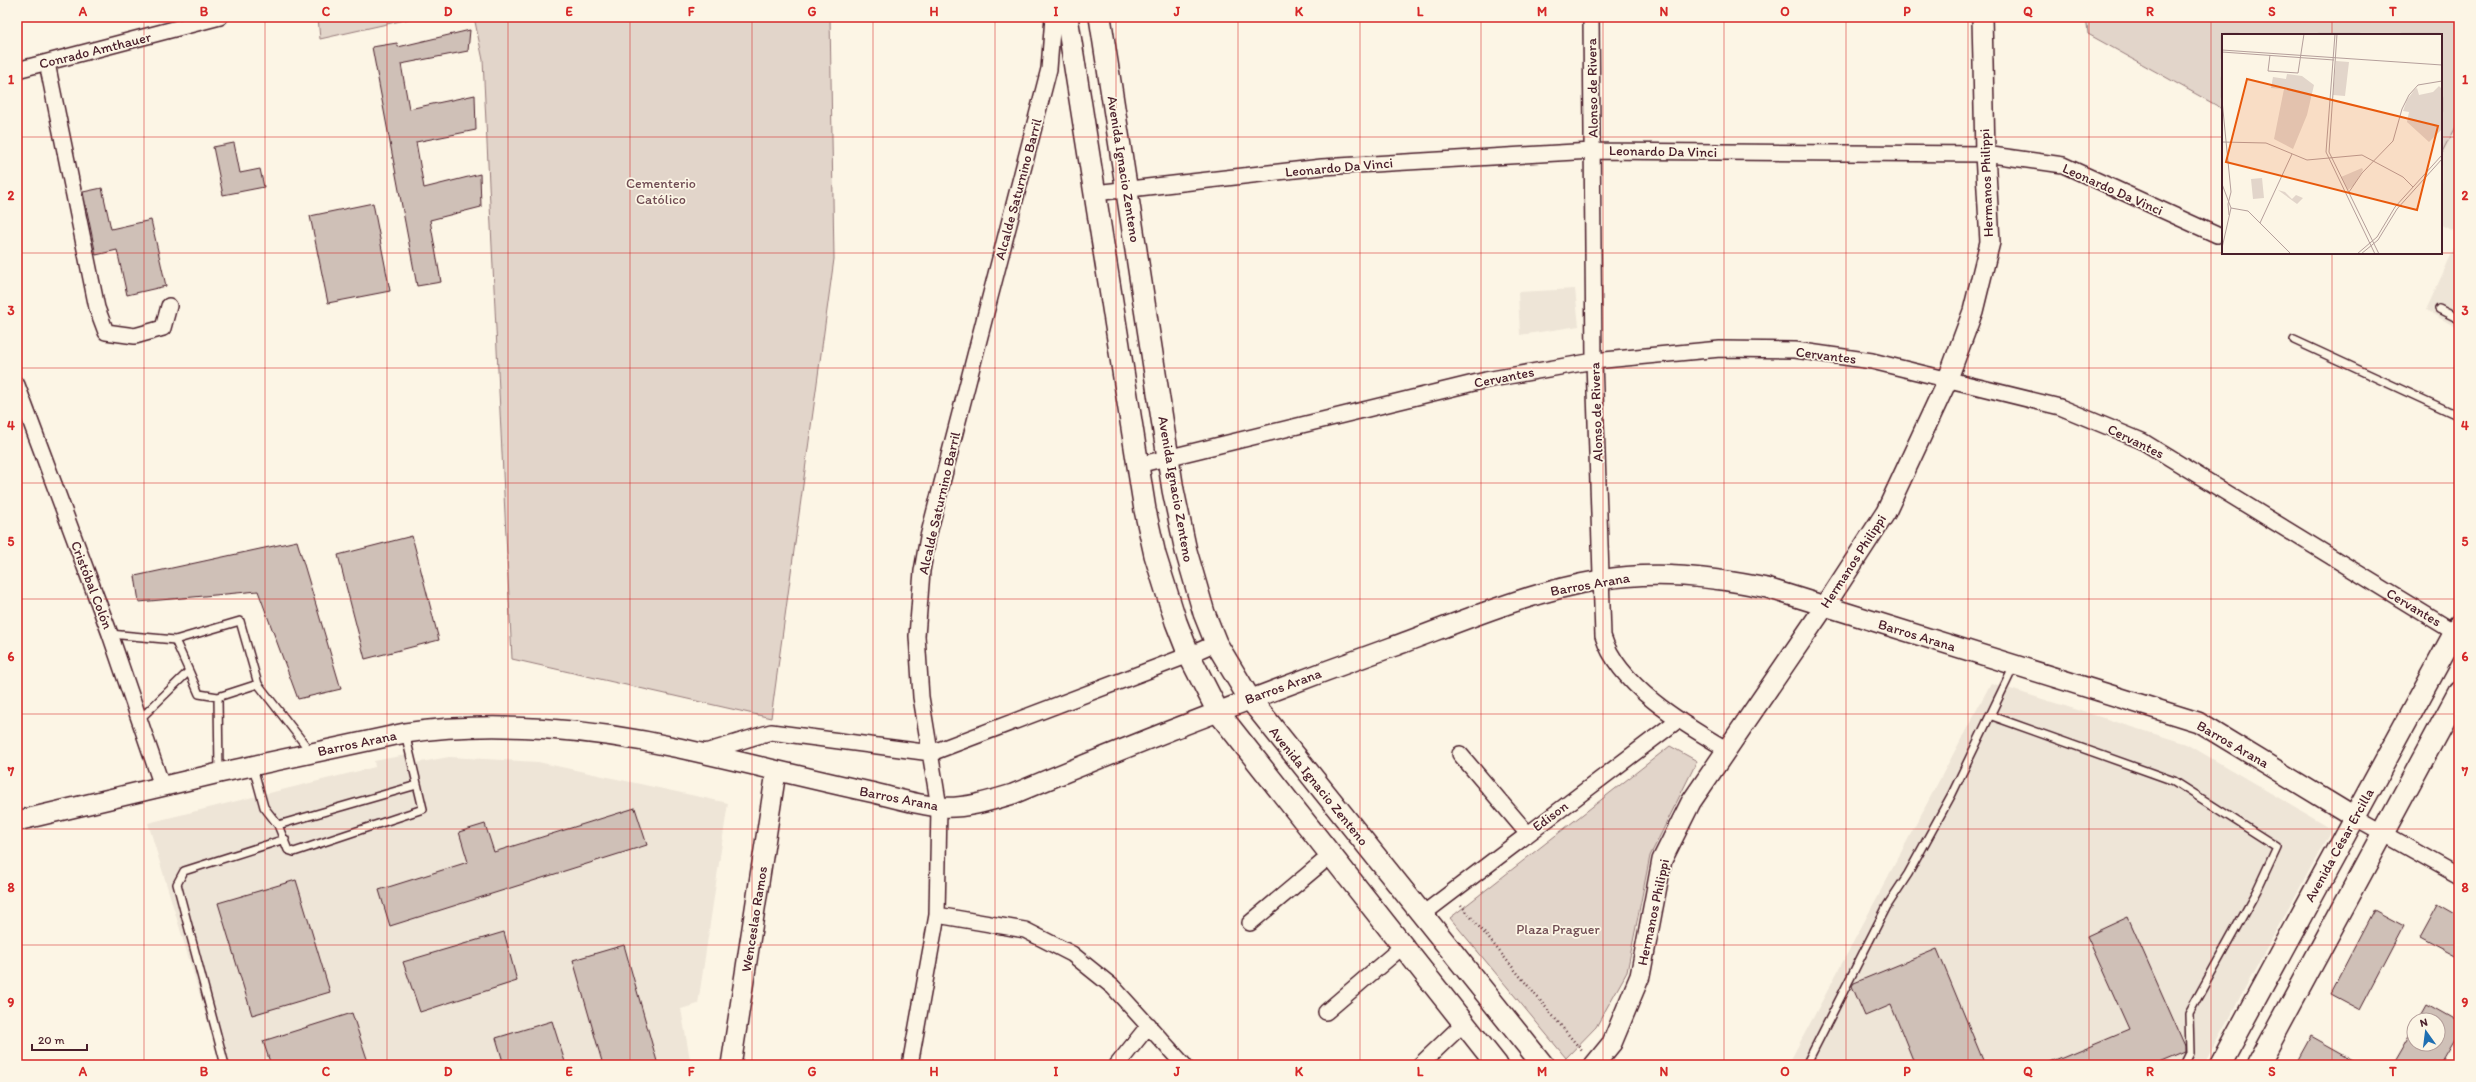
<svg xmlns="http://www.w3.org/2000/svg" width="2476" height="1082" viewBox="0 0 2476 1082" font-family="Itim,sans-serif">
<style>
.built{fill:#eee5d7}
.green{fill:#e2d5ca;stroke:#967a7a}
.building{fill:#cfc0b7;stroke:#4a1f2b}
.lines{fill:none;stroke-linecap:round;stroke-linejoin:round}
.service-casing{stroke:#4a1f2b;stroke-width:10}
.minor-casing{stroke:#4a1f2b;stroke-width:18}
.tertiary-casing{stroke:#4a1f2b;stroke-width:22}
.secondary-casing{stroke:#4a1f2b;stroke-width:24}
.path{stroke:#4a1f2b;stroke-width:2.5;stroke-dasharray:1 3;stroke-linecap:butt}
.service{stroke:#fcf5e5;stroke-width:7}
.minor{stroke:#fcf5e5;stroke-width:15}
.tertiary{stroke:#fcf5e5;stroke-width:19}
.secondary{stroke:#fcf5e5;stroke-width:21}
.grid{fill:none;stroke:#d62828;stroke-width:1;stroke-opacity:0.55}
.labels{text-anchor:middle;stroke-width:3.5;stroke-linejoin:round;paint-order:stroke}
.street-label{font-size:14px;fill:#4a1f2b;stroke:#fcf5e5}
.park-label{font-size:14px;fill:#704c53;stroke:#fcf5e5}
.inset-road{fill:none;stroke:#b59f9b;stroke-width:1}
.view{fill:#e8590c;fill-opacity:0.15;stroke:#e8590c;stroke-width:2}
.inset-edge{fill:none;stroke:#4a1f2b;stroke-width:2}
.neatline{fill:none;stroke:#d62828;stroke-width:1.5}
.grid-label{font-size:13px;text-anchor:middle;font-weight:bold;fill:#d62828}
</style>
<rect width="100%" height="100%" fill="#fcf5e5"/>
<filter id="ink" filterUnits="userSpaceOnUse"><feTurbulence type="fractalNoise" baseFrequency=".025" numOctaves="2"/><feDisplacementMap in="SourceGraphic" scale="8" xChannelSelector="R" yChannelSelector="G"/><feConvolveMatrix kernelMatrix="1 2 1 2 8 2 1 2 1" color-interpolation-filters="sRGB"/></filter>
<g filter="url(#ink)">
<path class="built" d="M 2459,121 L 2459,233 L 2441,225 L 2441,156 Z
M 2459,238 L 2459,329 L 2426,310 Z
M 1575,289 L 1579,326 L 1520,335 L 1518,292 Z
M 1991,683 L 2187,744 L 2332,829 L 2203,1065 L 1788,1065 Z
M 406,755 L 410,764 L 449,757 L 538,762 L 728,803 L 698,1004 L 681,1009 L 691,1065 L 221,1065 L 148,823 L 375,767 L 374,761 Z"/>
<path class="green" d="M 318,17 L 418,17 L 320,39 Z
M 474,17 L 830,17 L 834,259 L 771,718 L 512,659 L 483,60 Z
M 2086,17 L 2459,17 L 2459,121 L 2441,156 L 2441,35 L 2223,35 L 2223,109 L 2088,34 Z
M 1670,746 L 1697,761 L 1650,856 L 1627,972 L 1596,1027 L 1566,1058 L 1450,918 Z"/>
<path class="building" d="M 470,30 L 468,51 L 401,64 L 409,109 L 475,95 L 476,130 L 416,142 L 424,188 L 480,174 L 481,207 L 430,220 L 441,282 L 417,286 L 372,47 L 397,43 L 398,47 Z
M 234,143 L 240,173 L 260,169 L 264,187 L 223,195 L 213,147 Z
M 102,188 L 111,229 L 151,220 L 166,286 L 127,295 L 117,250 L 96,255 L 83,192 Z
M 373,203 L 390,291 L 328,303 L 310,216 Z
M 412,536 L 439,640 L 365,659 L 338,555 Z
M 297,541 L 341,689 L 298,699 L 258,591 L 139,602 L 135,576 Z
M 635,808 L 647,845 L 390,926 L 379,890 L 468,862 L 459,832 L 485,824 L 494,852 Z
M 296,880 L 330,992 L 252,1015 L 218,903 Z
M 2438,904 L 2459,916 L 2459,958 L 2420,937 Z
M 2374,910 L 2404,926 L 2360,1010 L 2330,994 Z
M 2128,917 L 2185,1046 L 2185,1052 L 2154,1065 L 2043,1065 L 2129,1029 L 2087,936 Z
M 504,932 L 517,981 L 420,1012 L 403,962 Z
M 624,945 L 658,1065 L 603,1065 L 573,960 Z
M 1937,949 L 1985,1065 L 1915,1065 L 1891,1005 L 1865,1016 L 1852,986 L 1854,983 Z
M 2427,1004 L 2459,1022 L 2459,1032 L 2440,1065 L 2392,1065 L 2414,1027 L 2414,1044 L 2438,1044 L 2438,1020 L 2418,1020 Z
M 352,1013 L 369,1065 L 271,1065 L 263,1041 Z
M 552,1021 L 566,1065 L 504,1065 L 496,1038 Z
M 2311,1036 L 2363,1065 L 2295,1065 Z"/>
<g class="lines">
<g class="service-casing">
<path id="service" d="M 2439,309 L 2459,319
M 2294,340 L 2459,416
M 110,634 L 175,640 L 240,621 L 258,684 L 310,751
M 189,671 L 199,694 L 218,697
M 1992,716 L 2174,781 L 2277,847 L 2257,890 L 2189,1013 L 2190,1053 L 2184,1065
M 140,719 L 189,671 L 175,640
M 253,767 L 264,807 L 278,825 L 288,850 L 294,852 L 423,809 L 405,733
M 219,772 L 218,697 L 258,684
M 278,825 L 417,785
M 225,1065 L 177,884 L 184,871 L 285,839
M 1806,1065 L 1887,906 L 1908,874 L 1952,794 L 2014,666"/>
</g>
<g class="minor-casing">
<path id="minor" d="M 1591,17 L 1594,361 L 1603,636 C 1618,685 1683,724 1726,749
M 47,63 L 97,308 L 106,332 L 135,336 L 163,328 L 169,306
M 17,70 L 220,17
M 1095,193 L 1322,167 L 1592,151 L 1985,154 L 2063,165 L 2217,235
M 17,385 L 110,634 L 162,786
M 1138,465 L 1486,380 L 1594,361 L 1720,349 L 1795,350 L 1872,361 L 2060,407 L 2142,441 L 2459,635
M 702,753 L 771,732 L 931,753 L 1189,655 L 1216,643
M 1460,754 L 1527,833
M 2354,817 L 2459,876
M 1423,914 L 1678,720
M 937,915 L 1025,930 L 1072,954 L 1113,987 L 1184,1065
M 1250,923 L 1331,855
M 1326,1012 L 1403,946
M 910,1065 L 937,915 L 939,807 L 921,697 L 917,636 L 922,571 L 928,537 L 1049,69 L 1053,17
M 1117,1065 L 1149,1025
M 1420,1065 L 1464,1023"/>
</g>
<g class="tertiary-casing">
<path id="tertiary" d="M 17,821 L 219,773 L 405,733 C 494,720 592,729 679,748 C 743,762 806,778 870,792 C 892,797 917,805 940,807 C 964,809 990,801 1013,794 C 1138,742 1264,693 1392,647 C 1460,622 1528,592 1600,580 C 1655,570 1712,577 1767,588 L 2198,722 L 2354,817
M 731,1065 L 776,772
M 1594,1065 L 1612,1043 L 1640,976 L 1662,860 L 1691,802 L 1825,606 L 1886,512 L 1947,381 L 1973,311 L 1990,242 L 1985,154 L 1982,17"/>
</g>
<g class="secondary-casing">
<path id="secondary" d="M 1067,17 L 1145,510 L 1155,555 L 1176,622 L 1189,655 L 1218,712 L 1497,1065
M 1100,17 L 1173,490 L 1186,551 L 1204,613 L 1216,643 L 1249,698 L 1543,1065
M 2220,1065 L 2459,625
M 2258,1065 L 2459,692"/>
</g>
<path class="path" d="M 1461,905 L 1582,1051"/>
<use href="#service" class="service"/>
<use href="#minor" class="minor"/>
<use href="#tertiary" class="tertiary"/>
<use href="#secondary" class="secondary"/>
</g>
</g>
<path class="grid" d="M 144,17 L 144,1065M 265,17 L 265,1065M 387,17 L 387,1065M 508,17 L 508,1065M 630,17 L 630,1065M 752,17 L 752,1065M 873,17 L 873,1065M 995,17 L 995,1065M 1116,17 L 1116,1065M 1238,17 L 1238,1065M 1360,17 L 1360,1065M 1481,17 L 1481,1065M 1603,17 L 1603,1065M 1724,17 L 1724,1065M 1846,17 L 1846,1065M 1968,17 L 1968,1065M 2089,17 L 2089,1065M 2211,17 L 2211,1065M 2332,17 L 2332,35M 17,137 L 2223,137M 2441,137 L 2459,137M 17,253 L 2223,253M 2332,253 L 2332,1065M 2441,253 L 2459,253M 17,368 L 2459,368M 17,483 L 2459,483M 17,599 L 2459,599M 17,714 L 2459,714M 17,829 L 2459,829M 17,945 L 2459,945"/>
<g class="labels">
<g class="street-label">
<text transform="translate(95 50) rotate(-14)" y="5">Conrado Amthauer</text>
<text transform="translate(1592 88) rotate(-91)" y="5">Alonso de Rivera</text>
<text transform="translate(1663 151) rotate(1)" y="5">Leonardo Da Vinci</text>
<text transform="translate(1339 167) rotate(-5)" y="5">Leonardo Da Vinci</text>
<text transform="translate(1124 169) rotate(81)" y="5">Avenida Ignacio Zenteno</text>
<text transform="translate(1986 183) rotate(-92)" y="5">Hermanos Philippi</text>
<text transform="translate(1018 189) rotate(-75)" y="5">Alcalde Saturnino Barril</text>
<text transform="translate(2113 189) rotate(24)" y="5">Leonardo Da Vinci</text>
<text transform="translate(1826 355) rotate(7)" y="5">Cervantes</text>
<text transform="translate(1504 377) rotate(-11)" y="5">Cervantes</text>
<text transform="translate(1596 412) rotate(-92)" y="5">Alonso de Rivera</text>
<text transform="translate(2136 441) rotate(26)" y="5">Cervantes</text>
<text transform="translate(1176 489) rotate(80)" y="5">Avenida Ignacio Zenteno</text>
<text transform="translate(939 503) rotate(-77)" y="5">Alcalde Saturnino Barril</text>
<text transform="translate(1853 561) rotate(-57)" y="5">Hermanos Philippi</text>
<text transform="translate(1590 584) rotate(-10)" y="5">Barros Arana</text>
<text transform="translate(92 585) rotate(69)" y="5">Cristóbal Colón</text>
<text transform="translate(2414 607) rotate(31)" y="5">Cervantes</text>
<text transform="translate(1917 635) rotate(17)" y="5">Barros Arana</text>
<text transform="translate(1283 686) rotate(-20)" y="5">Barros Arana</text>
<text transform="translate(357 743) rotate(-12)" y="5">Barros Arana</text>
<text transform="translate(2233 744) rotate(30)" y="5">Barros Arana</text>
<text transform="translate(1319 786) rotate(51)" y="5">Avenida Ignacio Zenteno</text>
<text transform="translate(899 798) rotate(11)" y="5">Barros Arana</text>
<text transform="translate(1550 816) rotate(-37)" y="5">Edison</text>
<text transform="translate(2339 845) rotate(-61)" y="5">Avenida César Ercilla</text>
<text transform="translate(1653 912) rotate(-78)" y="5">Hermanos Philippi</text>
<text transform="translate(754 919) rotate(-81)" y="5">Wenceslao Ramos</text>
</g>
<g class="park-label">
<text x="661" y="188">Cementerio<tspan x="661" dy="16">Católico</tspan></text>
<text x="1558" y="934">Plaza Praguer</text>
</g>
</g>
<g transform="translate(2222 34)">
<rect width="220" height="220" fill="#fcf5e5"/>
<path d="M 114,27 L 127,28 L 123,62 L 111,61 ZM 65,40 L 80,42 L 92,51 L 85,81 L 71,115 L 52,105 L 62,55 L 49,54 L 51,43 L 64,45 ZM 217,52 L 220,55 L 220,95 L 207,108 L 185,88 L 187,78 L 181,77 L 185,66 L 193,55 L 195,54 L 197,61 L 211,58 ZM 140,134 L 141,136 L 132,151 L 126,156 L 119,143 ZM 40,144 L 42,164 L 31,165 L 29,145 ZM 56,156 L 63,158 L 70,165 L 74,161 L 81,164 L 75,170 Z" fill="#e2d5ca"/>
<path class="inset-road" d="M 113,0 L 104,118 L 153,220M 115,0 L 107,118 L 157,220M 0,16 L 220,31M 0,18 L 112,26M 48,21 L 46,37 L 76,39 L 82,0M 0,66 L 9,158 L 6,170 L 7,181M 0,108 L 44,109 L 85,126 L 140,121 L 181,143 L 191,153M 0,150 L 9,174 L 0,214M 127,158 L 140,139 L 171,107 L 180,75 L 187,61 L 196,51 L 220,47M 9,174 L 26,177 L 69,220M 38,189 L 70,120M 135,220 L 155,203 L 173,173 L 220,121M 139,220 L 156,206 L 175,175 L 220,125"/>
<path class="view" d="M 25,45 L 216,92 L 195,176 L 4,128 Z"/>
<rect width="220" height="220" class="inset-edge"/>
</g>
<rect width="2476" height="1082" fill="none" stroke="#fcf5e5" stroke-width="44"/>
<g transform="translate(2426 1032) rotate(346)"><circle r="19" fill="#fcf5e5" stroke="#b59f9b"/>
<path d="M0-3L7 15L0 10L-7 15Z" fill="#1f6fb2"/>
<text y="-6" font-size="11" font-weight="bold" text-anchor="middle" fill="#4a1f2b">N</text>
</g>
<path d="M32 1044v6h55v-6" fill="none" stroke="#4a1f2b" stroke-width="2"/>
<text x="38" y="1044" font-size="12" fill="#4a1f2b" stroke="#fcf5e5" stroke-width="3" paint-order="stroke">20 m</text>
<rect x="22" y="22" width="2432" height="1038" class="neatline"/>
<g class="grid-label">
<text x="83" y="16">A</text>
<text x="204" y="16">B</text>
<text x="326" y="16">C</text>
<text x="448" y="16">D</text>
<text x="569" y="16">E</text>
<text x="691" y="16">F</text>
<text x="812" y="16">G</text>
<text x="934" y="16">H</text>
<text x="1056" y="16">I</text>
<text x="1177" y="16">J</text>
<text x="1299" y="16">K</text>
<text x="1420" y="16">L</text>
<text x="1542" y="16">M</text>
<text x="1664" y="16">N</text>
<text x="1785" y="16">O</text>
<text x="1907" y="16">P</text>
<text x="2028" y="16">Q</text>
<text x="2150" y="16">R</text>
<text x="2272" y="16">S</text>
<text x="2393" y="16">T</text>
<text x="11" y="84">1</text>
<text x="2465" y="84">1</text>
<text x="11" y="200">2</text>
<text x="2465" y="200">2</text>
<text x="11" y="315">3</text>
<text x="2465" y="315">3</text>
<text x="11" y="430">4</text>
<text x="2465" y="430">4</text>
<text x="11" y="546">5</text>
<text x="2465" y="546">5</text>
<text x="11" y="661">6</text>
<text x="2465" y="661">6</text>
<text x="11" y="776">7</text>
<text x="2465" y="776">7</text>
<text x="11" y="892">8</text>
<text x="2465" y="892">8</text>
<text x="11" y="1007">9</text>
<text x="2465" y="1007">9</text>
<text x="83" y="1076">A</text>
<text x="204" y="1076">B</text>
<text x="326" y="1076">C</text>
<text x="448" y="1076">D</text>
<text x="569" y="1076">E</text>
<text x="691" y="1076">F</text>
<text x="812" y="1076">G</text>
<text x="934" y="1076">H</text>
<text x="1056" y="1076">I</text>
<text x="1177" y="1076">J</text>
<text x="1299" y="1076">K</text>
<text x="1420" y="1076">L</text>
<text x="1542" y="1076">M</text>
<text x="1664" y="1076">N</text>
<text x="1785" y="1076">O</text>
<text x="1907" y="1076">P</text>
<text x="2028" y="1076">Q</text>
<text x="2150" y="1076">R</text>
<text x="2272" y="1076">S</text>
<text x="2393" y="1076">T</text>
</g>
</svg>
